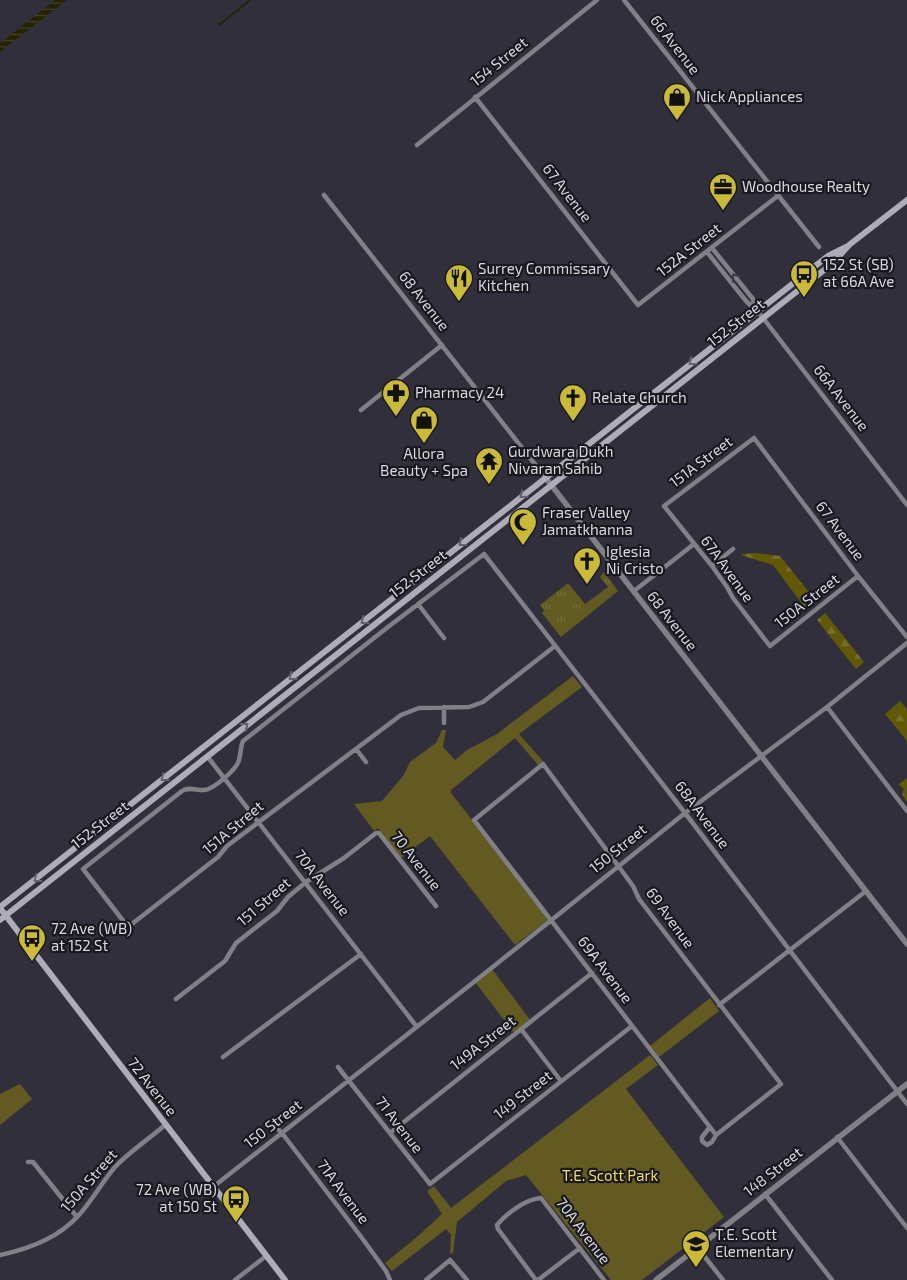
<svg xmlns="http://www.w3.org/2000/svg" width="907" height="1280" viewBox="0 0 907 1280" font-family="'Exo 2',sans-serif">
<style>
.grass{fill:url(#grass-tufts)}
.forest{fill:url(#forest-firs)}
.park{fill:#625a20}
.water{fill:url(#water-rules)}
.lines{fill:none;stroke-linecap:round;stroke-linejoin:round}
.stream{stroke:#262204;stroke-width:2}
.minor{stroke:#818087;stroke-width:4.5}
.tertiary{stroke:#818087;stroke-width:5.5}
.secondary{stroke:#aeacb8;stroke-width:6}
.oneway{stroke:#3d3c43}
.oneway2{stroke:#64626b}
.labels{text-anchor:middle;stroke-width:4.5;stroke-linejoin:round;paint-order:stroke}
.street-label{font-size:15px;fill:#d8d7e0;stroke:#19181e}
.poi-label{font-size:15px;fill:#d8d7e0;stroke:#19181e;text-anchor:start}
.park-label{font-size:15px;fill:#f0df61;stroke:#19181e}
</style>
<defs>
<pattern id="grass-tufts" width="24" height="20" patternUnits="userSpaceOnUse" patternTransform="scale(1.25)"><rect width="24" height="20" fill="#625a20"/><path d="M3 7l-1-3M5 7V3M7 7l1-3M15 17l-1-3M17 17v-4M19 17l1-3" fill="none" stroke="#787140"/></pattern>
<pattern id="forest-firs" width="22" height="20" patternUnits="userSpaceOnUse" patternTransform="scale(1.25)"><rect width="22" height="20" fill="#625907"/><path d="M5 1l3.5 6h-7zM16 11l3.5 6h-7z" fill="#78702b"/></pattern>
<pattern id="water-rules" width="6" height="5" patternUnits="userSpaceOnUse" patternTransform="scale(1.25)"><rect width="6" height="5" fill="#262204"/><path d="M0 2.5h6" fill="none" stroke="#454128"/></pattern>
</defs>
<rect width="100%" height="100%" fill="#322f3d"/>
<path class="grass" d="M 604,572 L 618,591 L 561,637 L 542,613 L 544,610 L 540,605 L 568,583 L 585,604 L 608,587 L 600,577 Z"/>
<path class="forest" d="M 756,553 L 780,556 L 816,601 L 806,609 L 773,565 L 741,555 L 742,554 Z
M 825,613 L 864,662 L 856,669 L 817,620 Z
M 900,701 L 907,709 L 907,741 L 885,714 Z
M 907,778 L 907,802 L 902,794 L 904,789 L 899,784 Z"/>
<path class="park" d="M 573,676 L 582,687 L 519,734 L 543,761 L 538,765 L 515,738 L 451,790 L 451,793 L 549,919 L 515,945 L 430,836 L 401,858 L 378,828 L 374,831 L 354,804 L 382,801 L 403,776 L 410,762 L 436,743 L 442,730 L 446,730 L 443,747 L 455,760 L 467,750 L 497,734 Z
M 492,969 L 531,1021 L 514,1033 L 475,982 Z
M 710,998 L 719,1011 L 659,1057 L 650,1046 Z
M 650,1055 L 658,1065 L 626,1089 L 724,1217 L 642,1280 L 611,1280 L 526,1175 L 506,1181 L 457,1222 L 453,1253 L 450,1254 L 451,1235 L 446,1229 L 392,1271 L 385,1263 L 417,1237 L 442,1214 L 427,1191 L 434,1186 L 451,1208 Z
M 20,1084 L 32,1099 L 0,1125 L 0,1094 Z"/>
<path class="water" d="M 55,0 L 67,0 L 0,52 L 0,43 Z"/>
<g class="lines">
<path class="stream" d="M 219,25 L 250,0"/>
<path class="minor" d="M 624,0 L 819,247
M 475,97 L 638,305 L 779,195
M 417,145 L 597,0
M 324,195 L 545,477
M 712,248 L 753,299 L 754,307
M 707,252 L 746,301 L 760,314 L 907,505
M 361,410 L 442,345
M 712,566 L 733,549
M 858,576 L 770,646 L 733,598 L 727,587 L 712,566 L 664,506 L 754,438 L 858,576 L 907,637
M 634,591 L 694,544
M 418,604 L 444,638
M 555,646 L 483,702 L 469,707 L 419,708 L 401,715 L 227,846 L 218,857 L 128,927 L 83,869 L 182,791 C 189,786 197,791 205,790 C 215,788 237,769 239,760 C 241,753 240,748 243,741 L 388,627 L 484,554 L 685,813 L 907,1104
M 827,707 L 907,811
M 444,723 L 444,707
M 356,749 L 366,762
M 207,756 L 417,1027
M 176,999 L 225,961 L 236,943 L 277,911 L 288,897 L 306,882 L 344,858 L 376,833 L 379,833 L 436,906
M 719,1005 L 866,891
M 521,1029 L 561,1081
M 223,1057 L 361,954
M 338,1067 L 430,1184 L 632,1026
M 273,1123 L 285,1137 L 362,1238 L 386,1271 L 390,1280
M 710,1127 L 702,1137 L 702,1141 L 707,1145 L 712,1142 L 716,1135 L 781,1084 L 639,899 L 633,886 L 543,764 L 474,820 L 716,1135
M 390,1133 L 592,973
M 837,1137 L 907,1228
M 28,1162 L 33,1162 L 77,1217
M 213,1187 L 484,974 L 685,813 L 827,707 L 907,643
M 765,1194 L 832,1280
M 697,1247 L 723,1280
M 0,1255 C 29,1249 58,1238 78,1216 C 92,1201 102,1182 115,1167 C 130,1151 149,1139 165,1125
M 235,1280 L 266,1256
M 426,1280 L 450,1260 L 467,1280
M 536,1280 L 498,1229 L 497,1225 C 507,1213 526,1199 541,1198 L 604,1280
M 538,1280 L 580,1248"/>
<path class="tertiary" d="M 545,477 L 907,944
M 656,1280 L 907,1084"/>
<path class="secondary" d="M 0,907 L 828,256 L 846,247
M 0,908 L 285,1280
M 0,920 L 833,263 L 849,245 L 907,200"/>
</g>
<defs><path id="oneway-chevron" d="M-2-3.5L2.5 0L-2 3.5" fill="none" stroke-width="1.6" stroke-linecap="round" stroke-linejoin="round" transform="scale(1.25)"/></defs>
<use class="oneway" href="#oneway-chevron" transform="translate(735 277) rotate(-128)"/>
<g class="oneway2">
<use href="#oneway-chevron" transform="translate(692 362) rotate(142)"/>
<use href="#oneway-chevron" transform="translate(523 495) rotate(141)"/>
<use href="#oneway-chevron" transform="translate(462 543) rotate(142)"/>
<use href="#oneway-chevron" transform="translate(364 621) rotate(142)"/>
<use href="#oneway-chevron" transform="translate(292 677) rotate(142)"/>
<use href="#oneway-chevron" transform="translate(245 726) rotate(-38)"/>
<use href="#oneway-chevron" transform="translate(164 778) rotate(142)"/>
<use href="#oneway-chevron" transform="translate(37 879) rotate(142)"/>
</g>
<defs>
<g id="shop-pin" transform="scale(1.4375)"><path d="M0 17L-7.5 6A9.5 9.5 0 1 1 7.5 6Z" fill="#caba39" stroke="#19181e"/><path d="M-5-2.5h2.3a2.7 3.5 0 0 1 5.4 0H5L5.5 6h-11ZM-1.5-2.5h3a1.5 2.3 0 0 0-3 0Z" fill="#111"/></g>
<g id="office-pin" transform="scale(1.4375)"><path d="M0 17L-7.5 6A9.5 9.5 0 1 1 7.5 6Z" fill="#caba39" stroke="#19181e"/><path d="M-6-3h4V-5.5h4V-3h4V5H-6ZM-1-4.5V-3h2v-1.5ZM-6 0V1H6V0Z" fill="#111"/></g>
<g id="bus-pin" transform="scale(1.4375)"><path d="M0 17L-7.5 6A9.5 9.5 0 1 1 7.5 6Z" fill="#caba39" stroke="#19181e"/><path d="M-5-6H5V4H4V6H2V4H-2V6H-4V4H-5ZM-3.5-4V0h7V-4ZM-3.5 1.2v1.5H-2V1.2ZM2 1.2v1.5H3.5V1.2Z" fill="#111"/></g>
<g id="restaurant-pin" transform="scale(1.4375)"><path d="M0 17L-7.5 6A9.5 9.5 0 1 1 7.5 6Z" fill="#caba39" stroke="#19181e"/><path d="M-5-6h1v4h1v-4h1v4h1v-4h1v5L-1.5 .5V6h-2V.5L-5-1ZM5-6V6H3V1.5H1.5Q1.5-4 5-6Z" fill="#111"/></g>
<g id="pharmacy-pin" transform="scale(1.4375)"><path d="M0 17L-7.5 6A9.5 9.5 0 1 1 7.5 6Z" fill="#caba39" stroke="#19181e"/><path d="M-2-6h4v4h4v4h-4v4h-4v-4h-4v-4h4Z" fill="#111"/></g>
<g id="church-pin" transform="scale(1.4375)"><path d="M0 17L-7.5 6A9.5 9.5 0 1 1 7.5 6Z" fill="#caba39" stroke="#19181e"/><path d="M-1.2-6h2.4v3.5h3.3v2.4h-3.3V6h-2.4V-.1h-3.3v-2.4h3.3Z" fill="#111"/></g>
<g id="temple-pin" transform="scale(1.4375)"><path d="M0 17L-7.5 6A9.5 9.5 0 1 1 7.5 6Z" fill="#caba39" stroke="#19181e"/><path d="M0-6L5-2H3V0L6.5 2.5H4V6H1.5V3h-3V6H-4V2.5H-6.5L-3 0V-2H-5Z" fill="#111"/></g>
<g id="mosque-pin" transform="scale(1.4375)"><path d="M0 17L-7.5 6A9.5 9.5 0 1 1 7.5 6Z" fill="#caba39" stroke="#19181e"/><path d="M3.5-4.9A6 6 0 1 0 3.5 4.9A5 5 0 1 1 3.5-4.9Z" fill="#111"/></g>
<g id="school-pin" transform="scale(1.4375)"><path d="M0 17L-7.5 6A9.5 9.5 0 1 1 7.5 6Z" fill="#caba39" stroke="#19181e"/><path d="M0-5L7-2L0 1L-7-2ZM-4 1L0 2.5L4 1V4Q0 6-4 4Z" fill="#111"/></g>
</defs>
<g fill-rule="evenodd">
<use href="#shop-pin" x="677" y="97"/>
<use href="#office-pin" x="723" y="187"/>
<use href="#bus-pin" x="804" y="274"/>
<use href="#restaurant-pin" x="459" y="278"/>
<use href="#pharmacy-pin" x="396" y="393"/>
<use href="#church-pin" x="573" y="398"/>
<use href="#shop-pin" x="424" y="420"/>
<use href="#temple-pin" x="489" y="461"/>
<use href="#mosque-pin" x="523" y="522"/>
<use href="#church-pin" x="587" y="561"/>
<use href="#bus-pin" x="32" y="938"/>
<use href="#bus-pin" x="236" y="1199"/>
<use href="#school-pin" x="696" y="1244"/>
</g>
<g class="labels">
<g class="street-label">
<text transform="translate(675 45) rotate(52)" y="5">66 Avenue</text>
<text transform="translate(499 62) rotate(-39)" y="5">154 Street</text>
<text transform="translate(567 193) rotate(52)" y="5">67 Avenue</text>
<text transform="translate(689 250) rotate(-38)" y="5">152A Street</text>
<text transform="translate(424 301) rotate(52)" y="5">68 Avenue</text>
<text transform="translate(736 323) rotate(-38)" y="5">152 Street</text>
<text transform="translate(841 398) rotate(52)" y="5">66A Avenue</text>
<text transform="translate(701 462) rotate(-37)" y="5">151A Street</text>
<text transform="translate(840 531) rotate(53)" y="5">67 Avenue</text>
<text transform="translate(727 569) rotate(54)" y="5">67A Avenue</text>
<text transform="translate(418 574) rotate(-38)" y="5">152 Street</text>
<text transform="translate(807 601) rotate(-38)" y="5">150A Street</text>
<text transform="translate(672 621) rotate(52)" y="5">68 Avenue</text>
<text transform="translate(702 815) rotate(53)" y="5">68A Avenue</text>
<text transform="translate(100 825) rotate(-38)" y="5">152 Street</text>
<text transform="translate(233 828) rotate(-40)" y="5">151A Street</text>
<text transform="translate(618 849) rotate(-39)" y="5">150 Street</text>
<text transform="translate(416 861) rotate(52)" y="5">70 Avenue</text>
<text transform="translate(322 883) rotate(52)" y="5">70A Avenue</text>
<text transform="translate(264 902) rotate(-41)" y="5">151 Street</text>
<text transform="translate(670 918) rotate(54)" y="5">69 Avenue</text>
<text transform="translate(605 970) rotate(53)" y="5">69A Avenue</text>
<text transform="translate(483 1043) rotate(-38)" y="5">149A Street</text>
<text transform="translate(152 1087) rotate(52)" y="5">72 Avenue</text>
<text transform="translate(523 1095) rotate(-38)" y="5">149 Street</text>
<text transform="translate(273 1124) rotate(-38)" y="5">150 Street</text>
<text transform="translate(399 1125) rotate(52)" y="5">71 Avenue</text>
<text transform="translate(773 1172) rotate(-38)" y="5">148 Street</text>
<text transform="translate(89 1181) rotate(-49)" y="5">150A Street</text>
<text transform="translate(343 1192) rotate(53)" y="5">71A Avenue</text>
<text transform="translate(583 1231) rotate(53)" y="5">70A Avenue</text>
</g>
<g class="poi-label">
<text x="696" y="102">Nick Appliances</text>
<text x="742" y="192">Woodhouse Realty</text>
<text x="823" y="270">152 St (SB)<tspan x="823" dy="17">at 66A Ave</tspan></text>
<text x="478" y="274">Surrey Commissary<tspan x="478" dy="17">Kitchen</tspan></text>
<text x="415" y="398">Pharmacy 24</text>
<text x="592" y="403">Relate Church</text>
<text x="508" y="457">Gurdwara Dukh<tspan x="508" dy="17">Nivaran Sahib</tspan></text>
<text x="424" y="459" text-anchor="middle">Allora<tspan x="424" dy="17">Beauty + Spa</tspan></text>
<text x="542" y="518">Fraser Valley<tspan x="542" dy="17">Jamatkhanna</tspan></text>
<text x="606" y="557">Iglesia<tspan x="606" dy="17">Ni Cristo</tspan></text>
<text x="51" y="934">72 Ave (WB)<tspan x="51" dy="17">at 152 St</tspan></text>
<text x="217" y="1195" text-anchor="end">72 Ave (WB)<tspan x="217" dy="17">at 150 St</tspan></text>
<text x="715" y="1240">T.E. Scott<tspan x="715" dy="17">Elementary</tspan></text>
</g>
<g class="park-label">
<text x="610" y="1181">T.E. Scott Park</text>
</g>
</g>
</svg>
